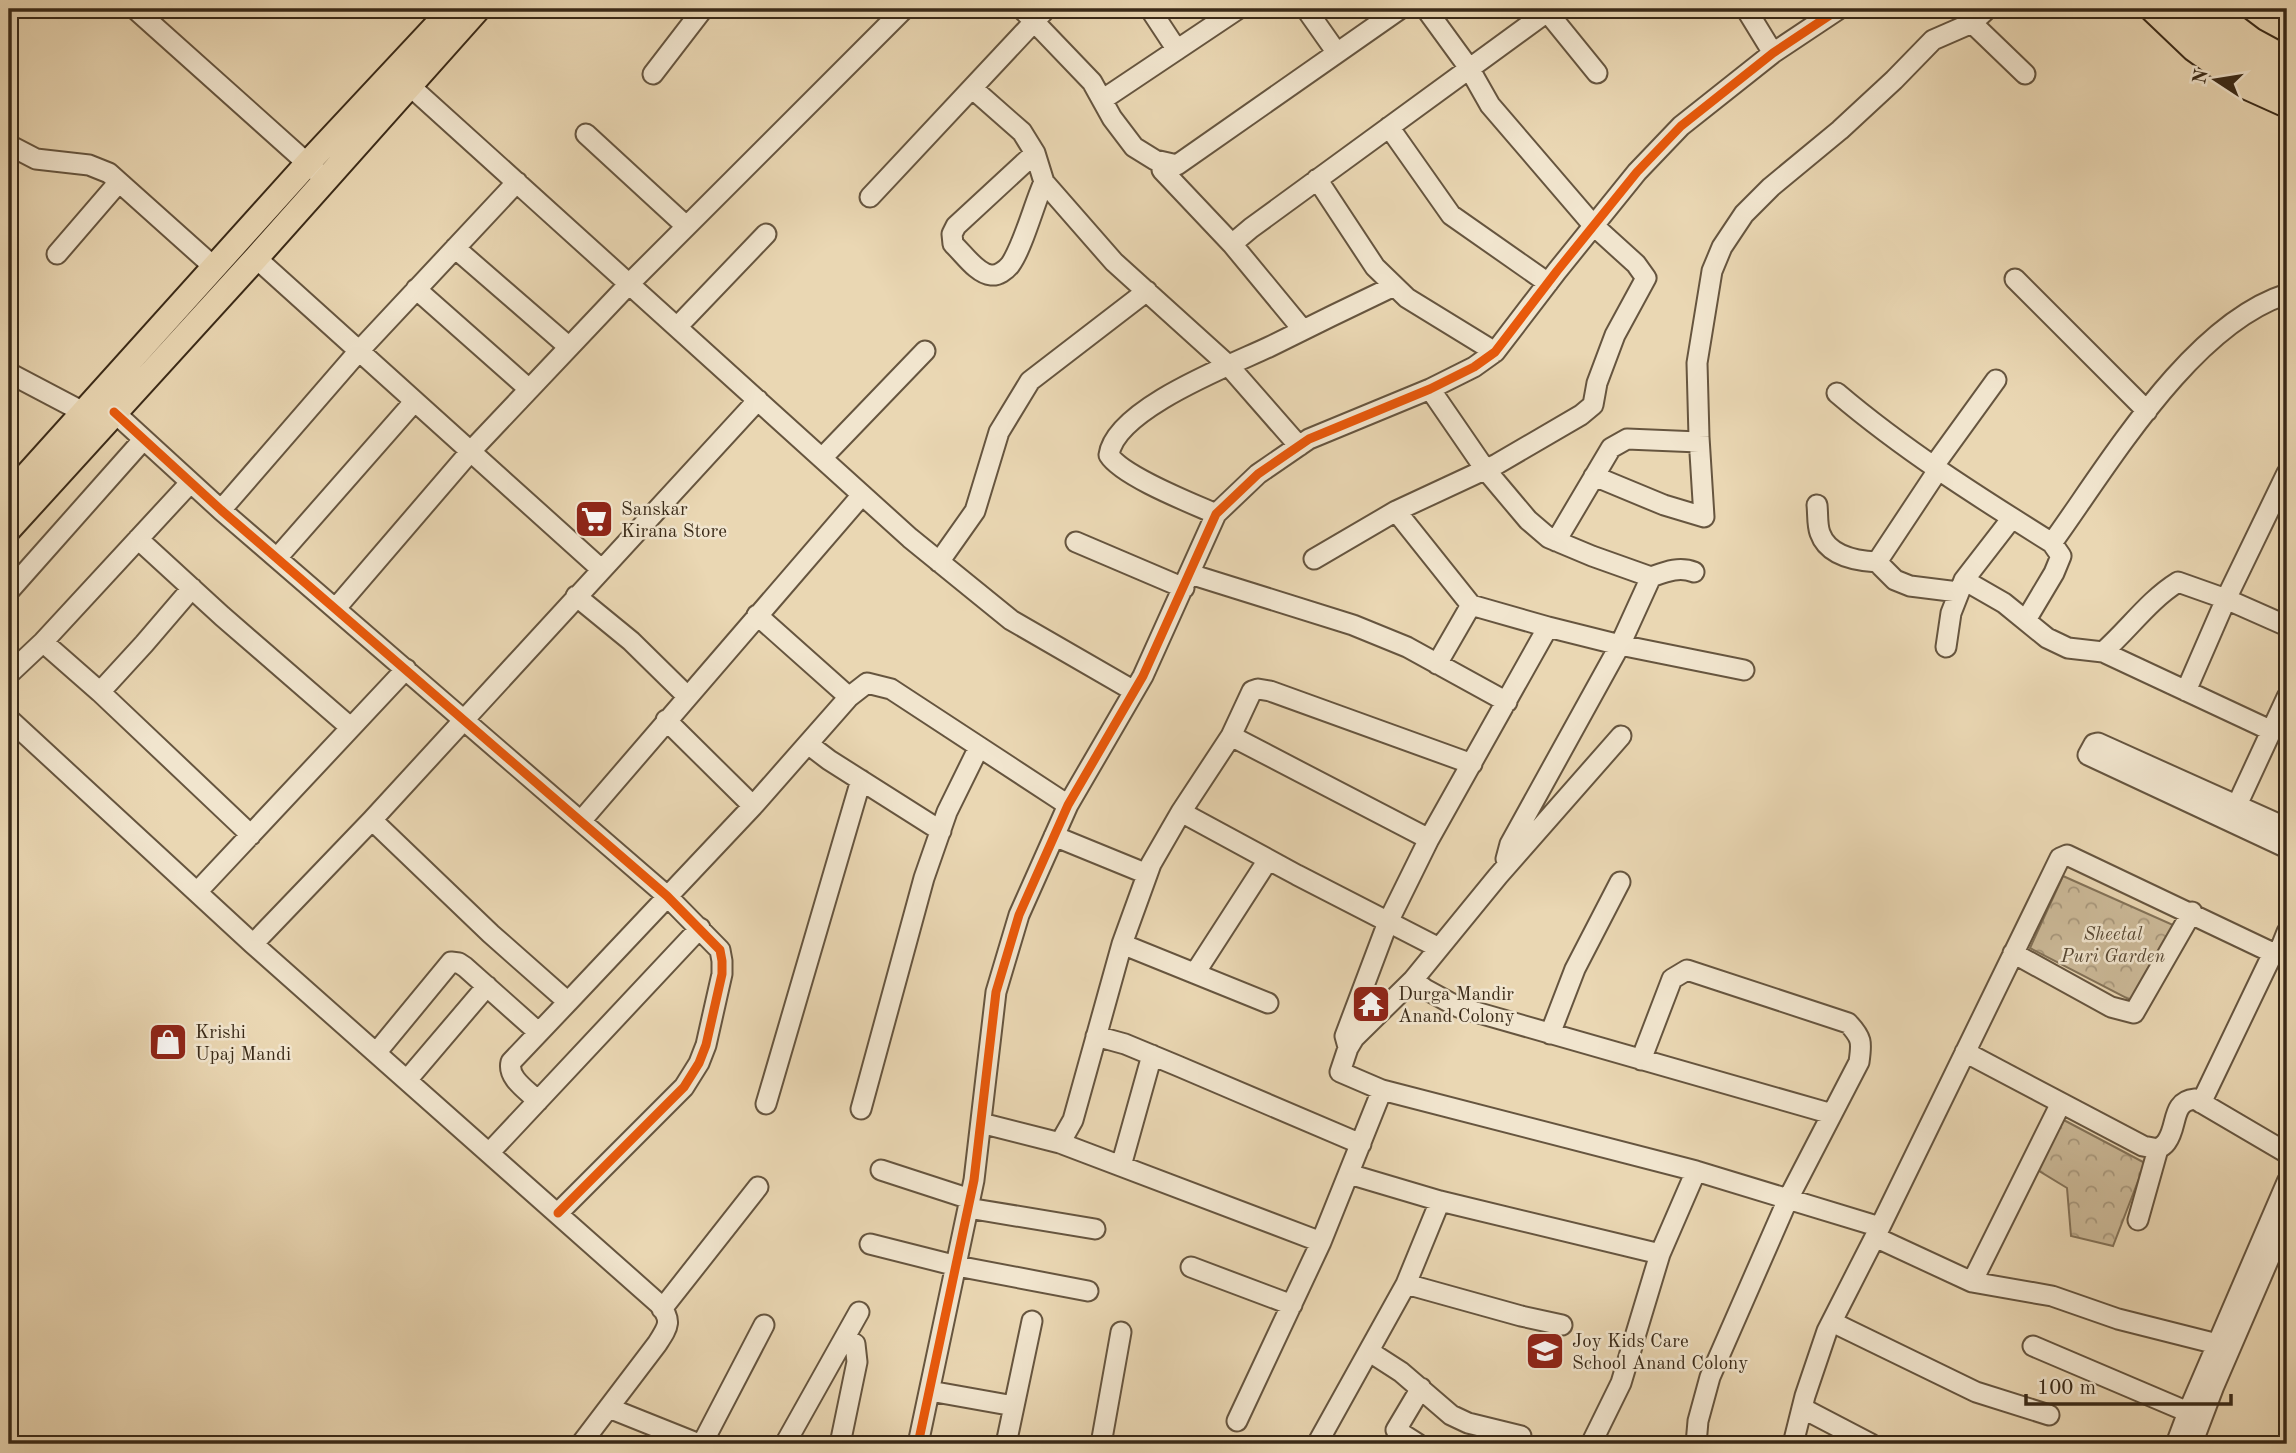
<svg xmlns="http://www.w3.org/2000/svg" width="2296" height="1453" viewBox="0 0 2296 1453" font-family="'Old Standard TT',serif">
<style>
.forest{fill:url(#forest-crowns);stroke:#837258;stroke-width:2}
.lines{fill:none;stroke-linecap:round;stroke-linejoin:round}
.minor-casing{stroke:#66553f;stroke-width:23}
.major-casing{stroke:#3a2a18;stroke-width:28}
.minor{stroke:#f1e5ce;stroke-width:19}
.major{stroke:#ead7b3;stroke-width:24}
.cycleway-casing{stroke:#f1e5ce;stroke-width:13}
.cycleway{stroke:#e8590c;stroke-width:9}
.labels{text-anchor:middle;stroke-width:5;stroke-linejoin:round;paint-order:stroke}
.poi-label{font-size:19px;fill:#3a2a18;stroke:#f1e5ce;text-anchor:start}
.park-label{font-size:19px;font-style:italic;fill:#574732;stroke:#f1e5ce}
</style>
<defs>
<pattern id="forest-crowns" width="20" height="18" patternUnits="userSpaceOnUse" patternTransform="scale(1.75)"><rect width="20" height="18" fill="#ccba99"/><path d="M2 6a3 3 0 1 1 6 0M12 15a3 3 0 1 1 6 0" fill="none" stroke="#a7977c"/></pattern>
</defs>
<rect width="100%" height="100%" fill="#ead7b3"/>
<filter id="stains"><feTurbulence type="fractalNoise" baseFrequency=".00286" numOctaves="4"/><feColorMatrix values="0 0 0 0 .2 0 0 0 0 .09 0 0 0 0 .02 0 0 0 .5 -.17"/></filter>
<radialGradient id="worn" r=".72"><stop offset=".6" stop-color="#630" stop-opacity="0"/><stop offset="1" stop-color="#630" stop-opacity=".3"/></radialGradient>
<path class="forest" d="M 2063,876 L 2173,925 L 2134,1002 L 2030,948 Z
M 2060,1118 L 2145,1163 L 2113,1246 L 2071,1236 L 2067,1188 L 2036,1169 Z"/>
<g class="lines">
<g class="minor-casing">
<path id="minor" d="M 135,9 L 317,172
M 1022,9 L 1092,82 L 1112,118 L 1134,147 L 1155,160 L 1177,165 L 1400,9
M 1150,9 L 1177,50
M 1306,9 L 1337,53
M 1545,9 L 1597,73
M 1746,9 L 1773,53
M 9,11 L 11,9
M 1972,23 L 2025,74
M 653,74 L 703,9
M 410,86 L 910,538 L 1011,620 L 1134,691
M 972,88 L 1022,132 L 1035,153 L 1044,182 L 1114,262 L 1228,365 L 1299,446
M 1102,100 L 1238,9
M 1389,127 L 1451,215 L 1548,283
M 586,134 L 686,226
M 9,145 L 36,159 L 89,165 L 109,173 L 214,267
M 1035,153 L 956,226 L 952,234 L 953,244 C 963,253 977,274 991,275 C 998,276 1006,270 1010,265 C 1023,247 1034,204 1044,182
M 1162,170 L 1232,244 L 1303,330
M 1317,179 L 1375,267 L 1407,298 L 1495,352
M 870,197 L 1046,9
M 1232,244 L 1251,228 L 1551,9
M 455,248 L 569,347
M 57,254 L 119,182
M 256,258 L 601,569
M 2015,279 L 2147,411
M 416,289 L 529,389
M 677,327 L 766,234
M 9,373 L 85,413
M 1430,389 L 1485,469 L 1528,520 L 1549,538 L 1592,556 L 1651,577 L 1620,645 L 1510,844 L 1506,859
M 1837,393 C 1904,450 1977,496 2052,543 C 2109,464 2191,324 2287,294
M 114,412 L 221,510 L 667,896 L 720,950 L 722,961 L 722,974 L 706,1045 L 699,1063 L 684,1087 L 558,1213
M 822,458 L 925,351
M 1933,467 L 1996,380
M 1594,476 L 1664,505 L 1704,517 L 1699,437 L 1697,363 L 1712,271 L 1722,247 L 1744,214 L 1771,187 L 1840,130 L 1894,80 L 1933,40 L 1972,23 L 1987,9
M 1817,505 C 1818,514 1817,525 1820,533 C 1828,556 1857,561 1877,562 L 1895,580 L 1910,586 L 1958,592
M 221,510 L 358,352 L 517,182
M 1396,511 L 1471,605 L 1548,627 L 1620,645 L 1744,670
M 1216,514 C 1191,503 1122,476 1109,455 C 1115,409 1231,365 1269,347 C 1311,326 1352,306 1394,286
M 138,539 L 222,616 L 350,727
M 1556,541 L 1611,448 L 1627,439 L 1699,442
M 1076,542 L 1184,588
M 277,558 L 414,402
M 1314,559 L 1396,511 L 1497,464 L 1581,415 L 1593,405 L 1597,383 L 1615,335 L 1646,278 L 1636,264 L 1593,225 L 1490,105 L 1469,68 L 1426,9
M 939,562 L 975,511 L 999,432 L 1030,381 L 1147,291
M 1877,562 L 1938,470
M 1190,574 L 1353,625 L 1407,647 L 1507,702
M 1651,577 C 1665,572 1679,566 1694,572
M 1964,580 L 2004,603 L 2047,638 L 2068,648 L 2103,652 L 2272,731
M 9,591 L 143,440
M 576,596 L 631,641 L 687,696
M 336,608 L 470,452 L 629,284 L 904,9
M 2026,620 L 2054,573 L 2061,556 L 2052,543
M 43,642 L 100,692 L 251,835
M 1946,647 L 1951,613 L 1964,580 L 2012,518
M 2103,652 C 2129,629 2149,600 2178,582 L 2226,599 L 2287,626
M 1437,664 L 1471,605
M 9,674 L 43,642 L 190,483
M 2186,691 L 2226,599 L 2287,473
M 100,692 L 144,644 L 192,588
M 849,697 L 867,683 L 891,689 L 1068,805
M 9,719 L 253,944 L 659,1304 C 673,1321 668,1327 657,1344 L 581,1444
M 666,720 L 753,806
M 1231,736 L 1429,839
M 1621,736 L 1498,876 L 1413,980 L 1354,1038 L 1348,1048 L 1340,1072 L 1382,1090 L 1696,1171 L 1880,1227
M 808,744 L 829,760 L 941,831
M 1181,812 L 1297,875 L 1439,948
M 2231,818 L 2287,697
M 372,820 L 491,934 L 568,1002 L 753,806 L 849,697 L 757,615
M 581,821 L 862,495
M 2287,828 L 2098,743 L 2094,744 L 2088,755 L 2287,848
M 1054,836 L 1147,874
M 197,892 L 406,669
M 253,944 L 372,820 L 758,400
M 1122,944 L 1268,1003
M 2013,953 L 2111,1007 L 2134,1013 L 2192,912
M 1195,973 L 1268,860
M 1413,980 L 1425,989 L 1458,1007 L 1832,1114
M 1550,1034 L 1575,969 L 1620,882
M 1096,1036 L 1125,1044 L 1178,1066 L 1361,1144
M 1348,1047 L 1345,1036 L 1388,922 L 1429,839 L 1548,627
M 1965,1052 L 2143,1146 L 2158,1149 C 2161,1147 2165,1145 2167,1141 C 2178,1126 2171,1101 2195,1099 L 2287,1153
M 376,1053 L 451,962 L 459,963 L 465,967 L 538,1032
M 1641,1060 L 1672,979 L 1687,970 L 1848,1023 C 1862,1038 1862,1042 1859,1062 L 1788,1199 L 1710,1377 L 1698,1421 L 1696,1444
M 407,1080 L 487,986
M 538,1101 C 527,1090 507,1078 511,1062 L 568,1002
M 2201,1103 L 2273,953
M 766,1104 L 861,780
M 861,1109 L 924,878 L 947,812 L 979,747
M 981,1123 L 1060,1143 L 1321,1242
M 1060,1143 L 1073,1120 L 1122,944 L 1151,864 L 1181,812 L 1231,736 L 1252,691 L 1258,689 L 1270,691 L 1472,764
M 489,1153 L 700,928
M 1121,1166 L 1152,1055
M 881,1170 L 970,1199
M 1349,1174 L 1440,1201 L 1660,1254
M 968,1208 L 1095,1229
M 2138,1220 L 2158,1149
M 1875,1237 L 1972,1282 L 2061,1103
M 870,1244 L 957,1266 L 1088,1291
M 1191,1267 L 1292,1305
M 1972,1282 L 2052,1296 L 2118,1319 L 2217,1344
M 1406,1284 L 1521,1316 L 1562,1325
M 662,1309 L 758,1187
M 1832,1322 L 1976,1392 L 2049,1415
M 2033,1346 L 2188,1412
M 1370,1352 L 1401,1372 L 1451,1415 L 1468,1423 L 1521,1436
M 930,1391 L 1014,1406
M 609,1408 L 699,1444
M 1802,1408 L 1871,1444
M 1237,1421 L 1321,1242 L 1382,1090
M 702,1444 L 764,1325
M 785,1444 L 859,1312
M 840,1444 L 857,1362 L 855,1344 L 845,1338
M 918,1444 L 974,1180 L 996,992 L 1019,915 L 1068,805 L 1143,676 L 1216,514 L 1258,474 L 1309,439 L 1430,389 L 1474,367 L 1495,352 L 1557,271 L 1637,172 L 1681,126 L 1773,53 L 1839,9
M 1006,1444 L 1032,1321
M 1101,1444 L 1121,1332
M 1317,1444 L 1406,1284 L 1440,1201
M 1418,1444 L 1396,1430 L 1421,1388
M 1591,1444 L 1621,1383 L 1660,1254 L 1696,1171
M 1793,1444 L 1805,1396 L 1827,1331 L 1880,1227 L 2060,858 L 2067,855 L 2273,953 L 2281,947 L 2287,932
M 2176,1444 L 2188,1412 L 2287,1182
M 2192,1444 L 2214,1386 L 2287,1217"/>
</g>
<g class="major-casing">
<path id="major" d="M 2152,9 L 2194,49 L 2247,87 L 2287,105
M 2180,9 C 2215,39 2246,62 2287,82
M 2211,9 L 2252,40 L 2287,59
M 9,495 L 307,164 L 452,9
M 9,529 L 256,258 L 478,9"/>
</g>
<use href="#minor" class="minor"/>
<use href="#major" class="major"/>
<g class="cycleway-casing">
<path id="cycleway" d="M 114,412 L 221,510 L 667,896 L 720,950 L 722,961 L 722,974 L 706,1045 L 699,1063 L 684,1087 L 558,1213
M 918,1444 L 974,1180 L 996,992 L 1019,915 L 1068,805 L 1143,676 L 1216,514 L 1258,474 L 1309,439 L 1430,389 L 1474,367 L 1495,352 L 1557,271 L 1637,172 L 1681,126 L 1773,53 L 1839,9"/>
</g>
<use href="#cycleway" class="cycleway"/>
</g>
<defs>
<g id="supermarket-square" transform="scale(2.0125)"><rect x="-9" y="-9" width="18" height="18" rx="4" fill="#8f2418" stroke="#f1e5ce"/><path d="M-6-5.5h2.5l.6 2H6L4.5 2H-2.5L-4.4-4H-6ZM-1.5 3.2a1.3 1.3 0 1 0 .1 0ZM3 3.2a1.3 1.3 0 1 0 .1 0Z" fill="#fff"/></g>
<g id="temple-square" transform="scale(2.0125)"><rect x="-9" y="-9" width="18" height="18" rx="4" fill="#8f2418" stroke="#f1e5ce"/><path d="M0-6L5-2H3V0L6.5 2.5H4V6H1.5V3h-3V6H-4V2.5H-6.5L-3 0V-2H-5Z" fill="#fff"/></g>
<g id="shop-square" transform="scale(2.0125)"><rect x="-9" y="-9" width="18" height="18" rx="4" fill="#8f2418" stroke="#f1e5ce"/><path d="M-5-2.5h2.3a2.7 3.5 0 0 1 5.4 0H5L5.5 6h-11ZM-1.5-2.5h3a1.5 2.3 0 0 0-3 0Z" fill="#fff"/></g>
<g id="school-square" transform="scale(2.0125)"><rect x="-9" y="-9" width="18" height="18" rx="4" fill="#8f2418" stroke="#f1e5ce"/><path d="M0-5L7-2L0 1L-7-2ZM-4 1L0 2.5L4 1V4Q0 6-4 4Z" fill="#fff"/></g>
</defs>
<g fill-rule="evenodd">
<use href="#supermarket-square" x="594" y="519"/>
<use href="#temple-square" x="1371" y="1004"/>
<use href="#shop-square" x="168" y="1042"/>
<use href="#school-square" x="1545" y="1351"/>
</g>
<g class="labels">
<g class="poi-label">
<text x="621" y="515">Sanskar<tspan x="621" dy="22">Kirana Store</tspan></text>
<text x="1398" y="1000">Durga Mandir<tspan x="1398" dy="22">Anand Colony</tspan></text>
<text x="195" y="1038">Krishi<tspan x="195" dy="22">Upaj Mandi</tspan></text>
<text x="1572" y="1347">Joy Kids Care<tspan x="1572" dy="22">School Anand Colony</tspan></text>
</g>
<g class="park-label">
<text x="2113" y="940">Sheetal<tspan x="2113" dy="22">Puri Garden</tspan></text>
</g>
</g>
<rect width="2296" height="1453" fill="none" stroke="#ead7b3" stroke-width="35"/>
<rect x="10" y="10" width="2275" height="1432" fill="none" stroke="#3a2a18" stroke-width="3.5"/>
<rect x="18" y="18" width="2261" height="1418" fill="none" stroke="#3a2a18" stroke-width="2"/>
<g transform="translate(2216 80) rotate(282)" stroke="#f1e5ce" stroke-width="5" paint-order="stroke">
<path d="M0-5L12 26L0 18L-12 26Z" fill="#3a2a18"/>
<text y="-10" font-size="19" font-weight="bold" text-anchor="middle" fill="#3a2a18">N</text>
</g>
<path d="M2026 1394v10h205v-10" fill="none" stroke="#3a2a18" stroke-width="3.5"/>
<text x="2037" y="1394" font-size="21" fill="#3a2a18" stroke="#f1e5ce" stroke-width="5" paint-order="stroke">100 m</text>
<rect width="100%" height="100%" filter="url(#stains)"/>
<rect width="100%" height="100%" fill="url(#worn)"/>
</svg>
